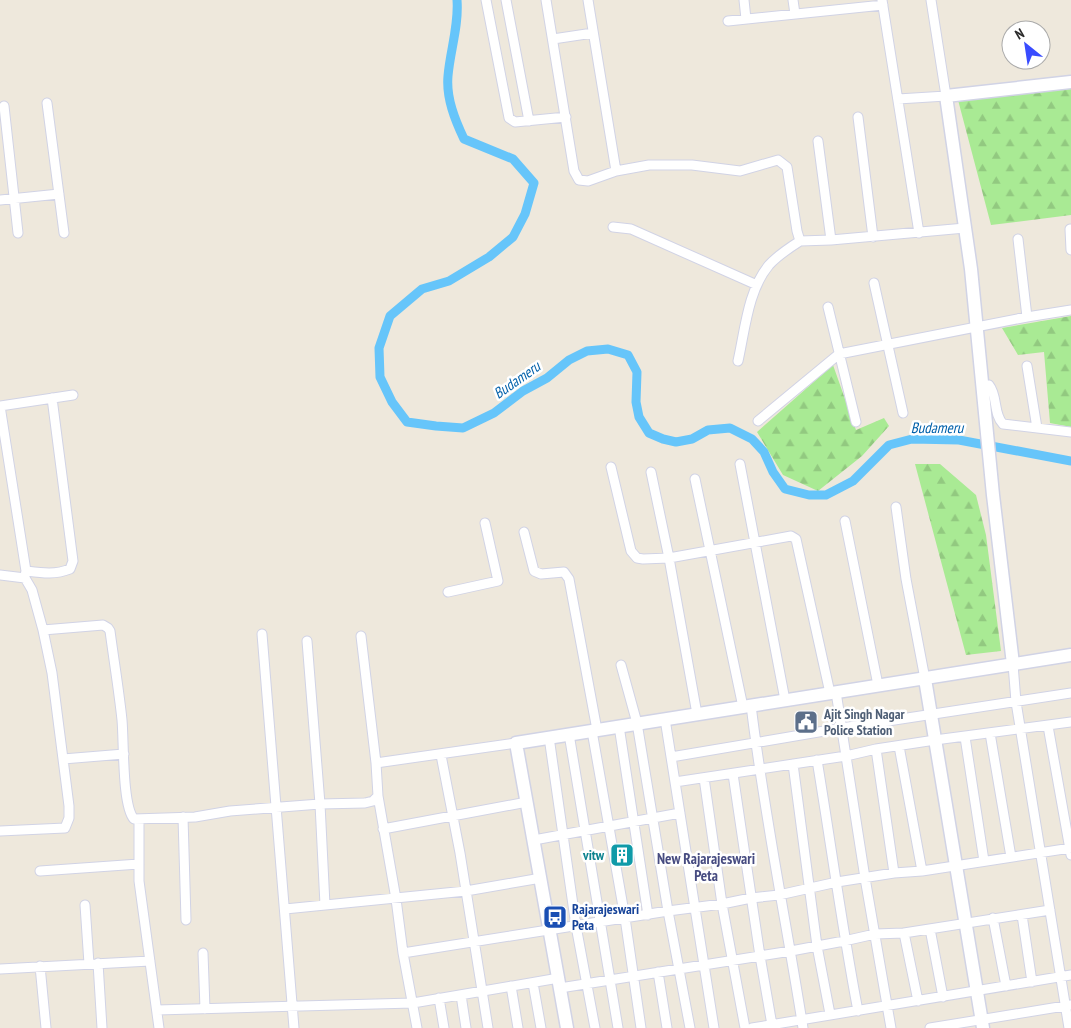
<svg xmlns="http://www.w3.org/2000/svg" width="1071" height="1028" viewBox="0 0 1071 1028" font-family="'PT Sans Narrow',sans-serif">
<style>
.forest{fill:url(#forest-firs)}
.lines{fill:none;stroke-linecap:round;stroke-linejoin:round}
.canal{stroke:#66c5fa;stroke-width:9}
.street-casing{stroke:#d1d3e5;stroke-width:11}
.secondary-casing{stroke:#d1d3e5;stroke-width:15}
.street{stroke:#fff;stroke-width:9}
.secondary{stroke:#fff;stroke-width:12}
.labels{text-anchor:middle;stroke-width:5;stroke-linejoin:round;paint-order:stroke}
.service-label{font-size:14px;font-weight:bold;fill:#4e5e75;stroke:#fff;text-anchor:start}
.culture-label{font-size:14px;font-weight:bold;fill:#0d838f;stroke:#fff;text-anchor:end}
.transit-label{font-size:14px;font-weight:bold;fill:#164399;stroke:#fff;text-anchor:start}
.water-label{font-size:15px;font-style:italic;fill:#0160aa;stroke:#fff}
.neighbourhood-label{font-size:15px;font-weight:bold;fill:#474c81;stroke:#fff}
</style>
<defs>
<pattern id="forest-firs" width="22" height="20" patternUnits="userSpaceOnUse" patternTransform="scale(1.25)"><rect width="22" height="20" fill="#a9ea94"/><path d="M5 1l3.5 6h-7zM16 11l3.5 6h-7z" fill="#92c980"/></pattern>
</defs>
<rect width="100%" height="100%" fill="#eee8dc"/>
<path class="forest" d="M 1071,88 L 1071,215 L 991,225 L 958,100 Z
M 1071,316 L 1071,427 L 1050,423 L 1044,352 L 1018,355 L 1002,328 Z
M 833,365 L 856,430 L 884,418 L 889,426 L 862,456 L 818,491 L 783,475 L 757,432 Z
M 915,464 L 940,464 L 976,495 L 986,535 L 1001,651 L 966,655 Z"/>
<g class="lines">
<path class="canal" d="M 457,0 C 459,26 450,51 448,76 C 446,98 455,120 464,139 L 513,159 L 534,183 L 525,214 L 513,237 L 489,257 L 449,281 L 422,289 L 390,316 L 379,348 L 380,377 L 392,402 L 407,422 L 436,426 L 463,428 L 494,413 L 523,391 L 547,378 L 569,360 L 587,351 L 608,349 L 628,355 L 637,372 L 636,402 L 639,417 L 649,433 L 663,439 L 676,442 L 692,439 L 708,430 L 730,428 L 752,439 L 764,452 L 773,472 L 785,489 L 809,495 L 826,495 L 853,481 L 889,445 L 912,439 L 959,440 L 1071,461"/>
<g class="street-casing">
<path id="street" d="M 486,0 L 509,118 L 515,122 L 566,117
M 506,0 L 529,121
M 546,0 L 574,171 L 579,180 L 588,181 L 616,171 L 649,165 L 692,165 L 740,171 L 778,160 L 787,167 L 797,231 L 800,241 L 831,240 L 965,228
M 588,0 L 616,171
M 744,0 L 746,19
M 793,0 L 795,14
M 882,0 L 919,233
M 728,21 L 883,5
M 553,39 L 593,33
M 898,99 L 946,96 L 931,0
M 47,103 L 64,233
M 4,106 L 18,233
M 858,117 L 873,237
M 818,141 L 831,240
M 0,200 L 59,194
M 613,227 L 631,229 L 757,285
M 1070,229 L 1071,250
M 1018,239 L 1027,317
M 874,283 L 903,413
M 828,307 L 856,422
M 738,361 C 745,330 748,290 769,265 C 778,255 789,248 800,241
M 1027,366 L 1037,428
M 989,385 C 998,396 993,414 1003,424 L 1071,432
M 0,406 L 26,571 L 25,576
M 0,406 L 73,395
M 758,421 L 839,354 L 1027,317 L 1071,310
M 740,464 L 785,700
M 611,467 L 631,551 L 637,558 L 643,559 L 669,558 L 791,536 L 796,539 L 830,693
M 651,472 L 669,558 L 697,714
M 695,479 L 743,707
M 896,507 L 906,579 L 925,679
M 845,521 L 878,685
M 524,532 L 534,571 L 541,574 L 564,572 L 569,579 L 597,730
M 26,571 C 42,573 55,575 70,569 L 73,561 L 52,398
M 0,575 L 25,578 L 32,590 L 43,630 L 52,673 L 69,806 L 69,818 L 65,828 L 0,831
M 448,592 L 498,581 L 485,523
M 43,630 L 103,625 L 108,628 L 110,631 C 114,661 119,691 122,720 C 124,741 122,806 134,819 L 195,817 L 230,811 L 320,804 L 365,803 L 373,801 L 378,796
M 262,634 L 294,1028
M 361,636 L 376,763 L 378,796 L 396,899 L 403,953 L 417,1028
M 307,641 L 320,804 L 325,905
M 1013,664 L 1016,702 L 1069,1028
M 621,665 L 637,723 L 668,911 L 690,1028
M 836,692 L 865,878 L 891,1028
M 751,705 C 764,814 786,920 803,1028
M 665,719 L 714,1028
M 619,726 L 648,915
M 1048,726 L 1071,855
M 592,731 L 625,918 L 641,1028
M 990,733 L 1011,857
M 569,734 L 618,1028
M 549,737 L 576,926 L 595,1028
M 965,737 L 984,861
M 899,746 L 922,871
M 876,749 L 894,873
M 441,755 L 460,853 L 488,1028
M 671,757 L 842,728 L 1071,693
M 63,759 L 124,754
M 817,760 C 831,844 842,928 858,1011
M 376,763 L 516,743
M 793,764 L 817,946 L 830,1014
M 733,774 L 760,956 L 772,1025
M 704,778 L 722,904 L 745,1028
M 675,782 L 846,756 L 876,749 L 935,740 L 1071,722
M 183,817 L 186,920
M 139,820 L 139,881 L 159,1028
M 383,829 L 527,802
M 534,840 L 680,813
M 40,871 L 139,864
M 85,905 L 89,964
M 285,909 L 466,891 L 541,878
M 1022,915 L 1032,982
M 993,918 L 1006,986
M 930,929 L 943,997
M 904,933 L 918,1001
M 203,953 L 205,1009
M 403,953 L 668,911 L 722,904 L 751,898 L 779,895 L 837,882 L 894,873 L 922,871 L 1071,848
M 98,963 L 102,1028
M 40,966 L 46,1028
M 0,969 L 150,961
M 658,972 L 667,1028
M 533,983 L 541,1028
M 511,986 L 518,1028
M 560,988 L 791,951 L 844,941 L 875,934 L 904,933 L 1050,910
M 461,995 L 466,1028
M 439,998 L 444,1028
M 157,1010 L 413,1003 L 559,978
M 752,1028 L 1071,975
M 930,1028 L 1071,1005"/>
</g>
<g class="secondary-casing">
<path id="secondary" d="M 1013,664 L 993,495 L 971,269 L 946,96 L 1071,82
M 925,679 L 983,1028
M 567,1028 L 516,743 L 1071,655"/>
</g>
<use href="#street" class="street"/>
<use href="#secondary" class="secondary"/>
</g>
<defs>
<g id="civic-square" transform="scale(1.25)"><rect x="-9" y="-9" width="18" height="18" rx="4" fill="#5c6f8a" stroke="#fff"/><path d="M-.6-6.5H3V-4.5H.6V-3L4-1V1h2V6H-6V1h2V-1L-.6-3ZM-1.2 2.5V6h2.4V2.5Z" fill="#fff"/></g>
<g id="building-square" transform="scale(1.25)"><rect x="-9" y="-9" width="18" height="18" rx="4" fill="#0f9aa8" stroke="#fff"/><path d="M-4-6H4V6H1V3H-1V6H-4ZM-2.5-4.3h1.7v1.8h-1.7ZM.8-4.3h1.7v1.8H.8ZM-2.5-1h1.7V.8h-1.7ZM.8-1h1.7V.8H.8Z" fill="#fff"/></g>
<g id="bus-square" transform="scale(1.25)"><rect x="-9" y="-9" width="18" height="18" rx="4" fill="#1a4fb4" stroke="#fff"/><path d="M-5-6H5V4H4V6H2V4H-2V6H-4V4H-5ZM-3.5-4V0h7V-4ZM-3.5 1.2v1.5H-2V1.2ZM2 1.2v1.5H3.5V1.2Z" fill="#fff"/></g>
</defs>
<g fill-rule="evenodd">
<use href="#civic-square" x="806" y="722"/>
<use href="#building-square" x="622" y="855"/>
<use href="#bus-square" x="555" y="917"/>
</g>
<g class="labels">
<g class="service-label">
<text x="824" y="719">Ajit Singh Nagar<tspan x="824" dy="16">Police Station</tspan></text>
</g>
<g class="culture-label">
<text x="604" y="860">vitw</text>
</g>
<g class="transit-label">
<text x="572" y="914">Rajarajeswari<tspan x="572" dy="16">Peta</tspan></text>
</g>
<g class="water-label">
<text transform="translate(517 380) rotate(-35)" y="5">Budameru</text>
<text x="937" y="433">Budameru</text>
</g>
<g class="neighbourhood-label">
<text x="706" y="864">New Rajarajeswari<tspan x="706" dy="17">Peta</tspan></text>
</g>
</g>
<g transform="translate(1026 45) rotate(330)"><circle r="24" fill="#ffffff" stroke="#aaaaaa"/>
<path d="M0-4L9 19L0 12L-9 19Z" fill="#394cff"/>
<text y="-8" font-size="14" font-weight="bold" text-anchor="middle" fill="#2b2b2b">N</text>
</g>
</svg>
